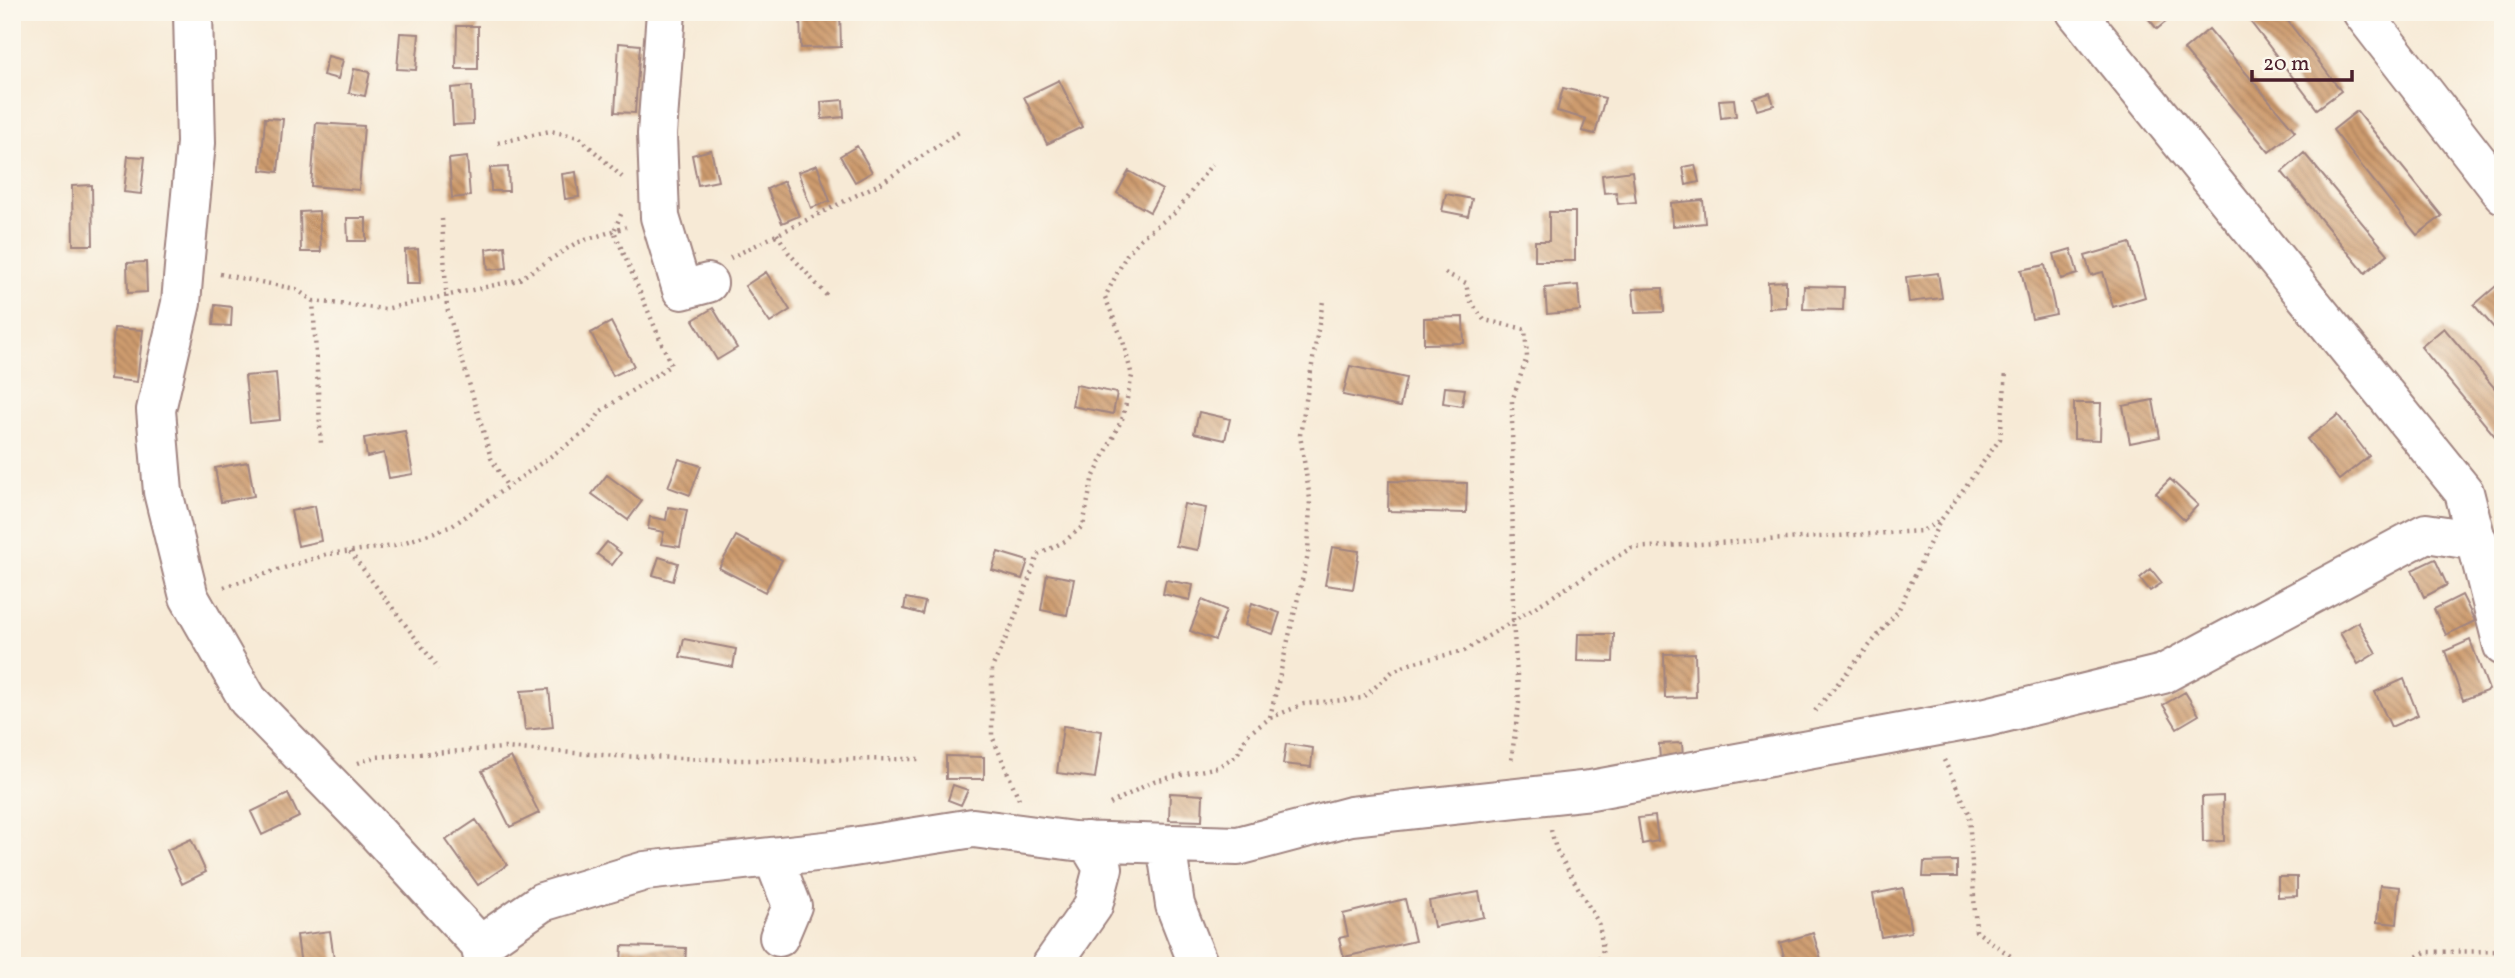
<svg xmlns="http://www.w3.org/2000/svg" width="2515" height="978" viewBox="0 0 2515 978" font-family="Vollkorn,serif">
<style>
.building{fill:url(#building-back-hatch)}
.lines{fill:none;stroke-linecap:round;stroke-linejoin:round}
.minor-casing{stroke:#a08480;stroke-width:42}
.path{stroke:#a08480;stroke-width:4.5;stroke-dasharray:2 5;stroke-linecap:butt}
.minor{stroke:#fff;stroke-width:38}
</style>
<defs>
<pattern id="building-back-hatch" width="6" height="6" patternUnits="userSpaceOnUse" patternTransform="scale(1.75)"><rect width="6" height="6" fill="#cd9b6e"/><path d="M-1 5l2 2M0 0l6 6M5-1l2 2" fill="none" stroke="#a87e5b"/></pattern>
</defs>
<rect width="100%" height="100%" fill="#fbf7ec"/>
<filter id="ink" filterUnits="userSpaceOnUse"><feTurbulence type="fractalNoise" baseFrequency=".0143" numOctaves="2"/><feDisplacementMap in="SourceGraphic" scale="14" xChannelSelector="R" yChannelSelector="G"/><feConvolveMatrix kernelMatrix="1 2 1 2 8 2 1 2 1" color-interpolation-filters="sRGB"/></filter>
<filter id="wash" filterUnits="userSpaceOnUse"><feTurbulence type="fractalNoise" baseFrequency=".00686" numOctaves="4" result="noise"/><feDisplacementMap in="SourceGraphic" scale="28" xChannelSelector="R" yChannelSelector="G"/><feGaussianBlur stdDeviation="1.57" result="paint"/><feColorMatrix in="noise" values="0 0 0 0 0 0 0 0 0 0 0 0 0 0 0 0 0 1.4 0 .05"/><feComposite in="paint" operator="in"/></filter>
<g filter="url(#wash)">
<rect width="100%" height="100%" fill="#f7ead6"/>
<g id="blocks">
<path class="building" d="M 800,12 L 840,12 L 841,47 L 801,48 Z
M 2143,12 L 2178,12 L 2157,29 Z
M 2243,12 L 2281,12 L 2341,91 L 2317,109 Z
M 457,26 L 478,26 L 478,69 L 456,69 Z
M 2209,29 L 2295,131 L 2269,152 L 2184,50 Z
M 400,33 L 419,34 L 416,70 L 397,69 Z
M 619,43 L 640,45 L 635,113 L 615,112 Z
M 328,56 L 343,60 L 338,79 L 323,75 Z
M 354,69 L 370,72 L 365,96 L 349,93 Z
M 1059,80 L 1082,127 L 1047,144 L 1024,97 Z
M 472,86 L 473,124 L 453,125 L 451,88 Z
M 1563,88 L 1605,98 L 1595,134 L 1582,131 L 1586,119 L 1557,111 Z
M 1770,93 L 1774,105 L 1757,110 L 1753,98 Z
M 1734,99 L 1736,116 L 1721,118 L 1719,100 Z
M 843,100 L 844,117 L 822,119 L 821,102 Z
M 2357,111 L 2442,216 L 2417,235 L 2333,130 Z
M 265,118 L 283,119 L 278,172 L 261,170 Z
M 316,123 L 364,126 L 359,190 L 311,186 Z
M 857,146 L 872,172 L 855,182 L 840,156 Z
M 711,150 L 718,181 L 698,185 L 692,155 Z
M 2304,153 L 2388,254 L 2365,273 L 2282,172 Z
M 128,156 L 145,157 L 141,194 L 124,192 Z
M 467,157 L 470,196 L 452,198 L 449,159 Z
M 817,165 L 830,201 L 811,208 L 798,172 Z
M 1695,165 L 1699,182 L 1686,185 L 1683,167 Z
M 508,167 L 509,191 L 491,191 L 490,168 Z
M 1129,171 L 1162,190 L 1150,212 L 1117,193 Z
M 1632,171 L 1636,202 L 1618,204 L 1616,192 L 1604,193 L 1602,175 Z
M 576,172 L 579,197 L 565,199 L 562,174 Z
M 784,181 L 799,216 L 782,223 L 767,189 Z
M 92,185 L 93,245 L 73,245 L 72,186 Z
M 1446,194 L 1472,199 L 1468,216 L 1442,211 Z
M 1703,200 L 1705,223 L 1673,226 L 1671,203 Z
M 319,211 L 321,252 L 301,252 L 300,212 Z
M 1549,212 L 1575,212 L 1575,261 L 1535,261 L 1535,241 L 1549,241 Z
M 347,218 L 366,218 L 366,241 L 348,241 Z
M 2130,243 L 2145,297 L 2113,307 L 2103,272 L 2091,275 L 2085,256 Z
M 505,246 L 507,268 L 488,270 L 486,249 Z
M 418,249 L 420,284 L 406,284 L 405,250 Z
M 2071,249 L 2078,274 L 2061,279 L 2054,254 Z
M 146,262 L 147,292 L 128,293 L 127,263 Z
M 2045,265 L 2056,314 L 2032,319 L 2021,270 Z
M 766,272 L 790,310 L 770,323 L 745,286 Z
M 1938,273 L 1942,298 L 1909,302 L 1906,277 Z
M 1786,281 L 1786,307 L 1769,308 L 1768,282 Z
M 1578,285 L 1580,311 L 1547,314 L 1545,288 Z
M 1804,286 L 1844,287 L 1843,310 L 1803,309 Z
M 2496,286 L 2503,293 L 2503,338 L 2474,305 Z
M 1663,288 L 1664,312 L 1635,313 L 1633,289 Z
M 215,305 L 232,307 L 231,326 L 213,325 Z
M 713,308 L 737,348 L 717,360 L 693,320 Z
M 1463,317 L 1464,343 L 1424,344 L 1424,318 Z
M 611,322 L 634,366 L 613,376 L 591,333 Z
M 114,328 L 143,330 L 137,382 L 110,379 Z
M 2444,328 L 2503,398 L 2503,446 L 2421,347 Z
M 1350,366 L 1406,378 L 1400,407 L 1343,395 Z
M 276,373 L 280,420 L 250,423 L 245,376 Z
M 1076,385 L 1117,393 L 1113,414 L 1072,406 Z
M 1445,387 L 1465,389 L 1462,406 L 1443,403 Z
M 2153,400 L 2160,437 L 2130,443 L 2123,406 Z
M 2074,403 L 2101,403 L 2100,440 L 2074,439 Z
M 1199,412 L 1230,419 L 1225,440 L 1194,433 Z
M 2338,415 L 2369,456 L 2339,480 L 2307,439 Z
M 405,431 L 413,474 L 389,478 L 384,453 L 367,457 L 364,438 Z
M 679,459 L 701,466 L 690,495 L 668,487 Z
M 248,462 L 254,496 L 221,502 L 215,468 Z
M 607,475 L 642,501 L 628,520 L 592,494 Z
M 2170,479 L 2198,505 L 2184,520 L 2156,493 Z
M 1389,481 L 1467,483 L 1466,513 L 1388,511 Z
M 1184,504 L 1206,508 L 1198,550 L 1176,546 Z
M 315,506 L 321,541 L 298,546 L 291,511 Z
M 668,507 L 687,510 L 680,547 L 661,544 L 664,532 L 648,529 L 650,517 L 666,520 Z
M 736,536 L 782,560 L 765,592 L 719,568 Z
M 607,542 L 621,553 L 612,565 L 597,554 Z
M 1332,547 L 1359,551 L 1353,589 L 1325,585 Z
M 998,552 L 1028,561 L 1022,579 L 992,570 Z
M 659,557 L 678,563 L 673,581 L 653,575 Z
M 2435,559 L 2447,585 L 2424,597 L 2412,570 Z
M 2151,569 L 2162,583 L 2150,591 L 2140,578 Z
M 1047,574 L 1074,579 L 1067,615 L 1041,610 Z
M 1166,580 L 1193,585 L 1190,600 L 1163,594 Z
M 2462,595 L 2475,621 L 2446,635 L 2434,609 Z
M 906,598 L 925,602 L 922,614 L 904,609 Z
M 1202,600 L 1226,610 L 1215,640 L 1190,631 Z
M 1252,603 L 1280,613 L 1273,634 L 1245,625 Z
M 2358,622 L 2376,653 L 2358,664 L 2340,633 Z
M 1578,634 L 1614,634 L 1613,662 L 1577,661 Z
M 684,639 L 736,649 L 733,667 L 680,657 Z
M 2470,640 L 2489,690 L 2463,700 L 2445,651 Z
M 1695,653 L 1696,697 L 1665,698 L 1664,654 Z
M 2404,679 L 2418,715 L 2391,727 L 2375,692 Z
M 549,689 L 553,727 L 525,730 L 521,691 Z
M 2185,692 L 2199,715 L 2177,728 L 2163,705 Z
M 1063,726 L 1102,731 L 1095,778 L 1057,773 Z
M 1682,743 L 1683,758 L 1660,760 L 1659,744 Z
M 1286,744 L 1313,748 L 1311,767 L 1283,764 Z
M 946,756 L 984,757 L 984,779 L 946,779 Z
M 511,757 L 539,813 L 510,827 L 482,771 Z
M 953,785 L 968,790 L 961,805 L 948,800 Z
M 1170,793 L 1203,795 L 1202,821 L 1169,820 Z
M 288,794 L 299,817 L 262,835 L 251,812 Z
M 2223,796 L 2224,841 L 2203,842 L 2202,797 Z
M 1655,816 L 1658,841 L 1642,844 L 1638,818 Z
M 476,820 L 507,865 L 478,885 L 446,840 Z
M 191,839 L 206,872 L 182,884 L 167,850 Z
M 1957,861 L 1957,877 L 1923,877 L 1924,862 Z
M 2278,877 L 2297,877 L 2297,896 L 2278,897 Z
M 2380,885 L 2400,887 L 2397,924 L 2377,922 Z
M 1903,888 L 1911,932 L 1881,937 L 1873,894 Z
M 1479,892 L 1484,917 L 1434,927 L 1429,901 Z
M 1405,899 L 1415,941 L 1344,957 L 1339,938 L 1348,936 L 1343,914 Z
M 330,931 L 335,966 L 301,966 L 297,935 Z
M 1813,933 L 1823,966 L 1787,966 L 1780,943 Z
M 622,946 L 686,948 L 685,966 L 621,963 Z"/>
</g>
</g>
<g filter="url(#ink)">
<use href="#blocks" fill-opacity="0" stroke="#a08480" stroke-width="2"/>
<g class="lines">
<g class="minor-casing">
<path id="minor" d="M 193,12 L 196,143 L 184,267 L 181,303 L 156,410 L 163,492 L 189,597 L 248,700 L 365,820 L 480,945 L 485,966
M 666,12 L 657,134 L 660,217 L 682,290 L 708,283
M 2076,12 L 2464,492 L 2503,646
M 2362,12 L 2503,194
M 1166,844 L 1175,905 L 1199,966
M 773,857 L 792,906 L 779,937
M 480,945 L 542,902 L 645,871 L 834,850 L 973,828 L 1074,841 L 1238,846 L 1351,816 L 1591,790 L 1987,717 L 2163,674 L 2426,533 L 2478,541
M 1051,966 L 1093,906 L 1103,868 L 1087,841"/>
</g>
<path class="path" d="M 498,143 L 550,131 L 579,137 L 622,177
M 442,219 L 447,308 L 491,458 L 507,486
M 777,234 L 789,253 L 827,296
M 730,258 L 881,183 L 962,130
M 1445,273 L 1466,283 L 1469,299 L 1484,320 L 1525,329 L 1527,357 L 1512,401 L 1513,621 L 1519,703 L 1511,762
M 220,274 L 296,289 L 313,301 L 321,444
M 313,301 L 385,309 L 518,280 L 576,243 L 626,227
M 350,552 L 439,669
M 224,587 L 328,554 L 394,546 L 452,526 L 588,430 L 601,411 L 671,365 L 614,231 L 622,212
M 1815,711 L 1898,611 L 1940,521
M 1270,717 L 1308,555 L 1310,499 L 1300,435 L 1323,301
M 1944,760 L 1969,813 L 1976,931 L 2012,957 L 2013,966
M 358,763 L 375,757 L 504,748 L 617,756 L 739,760 L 921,759
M 1019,799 L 992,736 L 992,668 L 1012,625 L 1038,555 L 1065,541 L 1083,526 L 1092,480 L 1123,417 L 1132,376 L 1123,341 L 1105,297 L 1127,254 L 1143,236 L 1176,212 L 1212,164
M 1110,804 L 1154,781 L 1218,767 L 1237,755 L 1247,735 L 1270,718 L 1304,704 L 1363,698 L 1393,671 L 1415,662 L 1464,651 L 1631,548 L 1922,531 L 1941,520 L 2000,439 L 2006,373
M 1551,830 L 1556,849 L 1599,924 L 1603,950 L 1596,966
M 2398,966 L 2426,952 L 2503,951"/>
<use href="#minor" class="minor"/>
</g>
</g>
<rect width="2515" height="978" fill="none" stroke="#fbf7ec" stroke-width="42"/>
<path d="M2252 70v10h100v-10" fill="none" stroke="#4a1f2b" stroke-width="3.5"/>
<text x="2263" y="70" font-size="21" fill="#4a1f2b" stroke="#fbf7ec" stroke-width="5" paint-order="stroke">20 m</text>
</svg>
